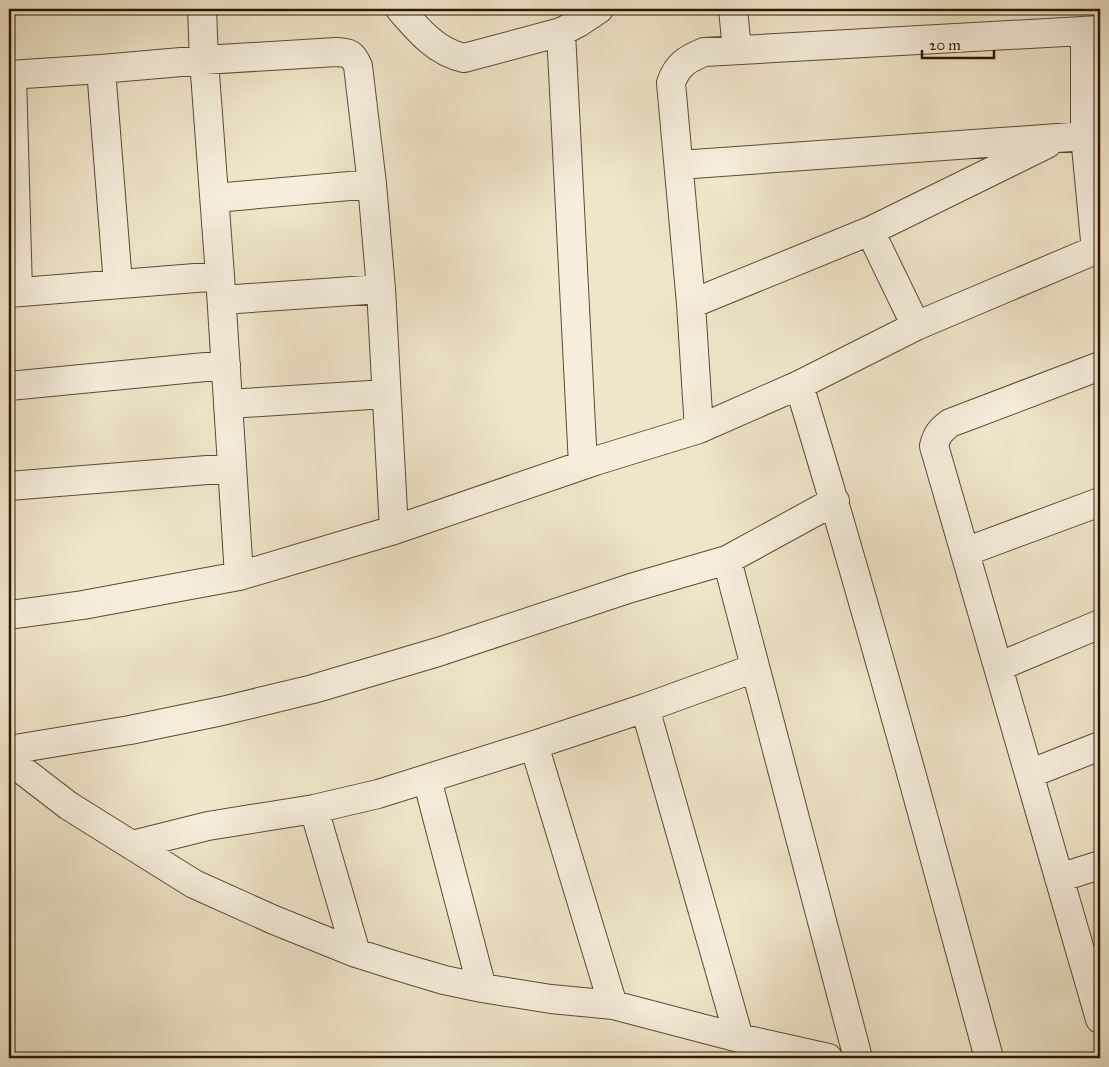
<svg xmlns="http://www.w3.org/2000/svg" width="1109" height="1067" viewBox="0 0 1109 1067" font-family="'IM FELL Great Primer',serif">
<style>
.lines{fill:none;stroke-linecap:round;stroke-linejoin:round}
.minor-casing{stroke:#5f4a32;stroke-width:30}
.minor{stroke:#f5eedc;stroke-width:28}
</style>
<rect width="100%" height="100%" fill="#efe5c9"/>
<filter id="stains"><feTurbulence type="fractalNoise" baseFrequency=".004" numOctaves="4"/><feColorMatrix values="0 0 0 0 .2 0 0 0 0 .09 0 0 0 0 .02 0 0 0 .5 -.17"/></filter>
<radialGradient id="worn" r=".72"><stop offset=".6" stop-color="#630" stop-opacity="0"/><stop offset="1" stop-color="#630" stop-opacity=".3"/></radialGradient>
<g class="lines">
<g class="minor-casing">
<path id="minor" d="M 202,9 L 204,60 L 220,276 L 239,576
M 400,9 C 418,30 436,52 464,58 L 561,32 L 578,23 L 599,9
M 733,9 L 737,50
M 1085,31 L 1085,136 L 1096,251
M 561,32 L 583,465
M 101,69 L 118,284
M 9,75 L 101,69 L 204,60 L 336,52 C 350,53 352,53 358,66 L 372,184 L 381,289 L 394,530
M 12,75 L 18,292
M 679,165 L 1085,136
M 215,198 L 372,184
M 870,231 L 916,326
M 9,293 L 220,276
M 222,300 L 381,289
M 691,304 L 870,231 L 1047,144
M 1100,366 L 950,423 C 940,431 937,434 934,446 L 1100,1019
M 799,385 C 867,608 928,833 989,1058
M 9,386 L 226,365
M 228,404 L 386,394
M 699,429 L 691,304 L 671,83 C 677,65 687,59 704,52 L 1100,30
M 9,486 L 232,468
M 965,552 L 1100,502
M 727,560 L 858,1058
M 9,615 L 83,605 L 239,576 L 394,530 L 595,461 L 699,429 L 799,385 L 916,326 L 1100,248
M 998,667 L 1100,624
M 645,708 L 739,1038
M 534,745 L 613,1005
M 9,750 L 130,730 L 222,711 L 313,689 L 438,652 L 631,588 L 727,560 L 835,501
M 9,760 L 69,806 L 194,884 L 274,920 L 356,953 L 397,966 L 444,980 L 482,988 L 551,999 L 613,1005 L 739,1038 L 828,1058
M 1029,774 L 1100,746
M 427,779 L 482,988
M 314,809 L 356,953
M 132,845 L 208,826 L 314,809 L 378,794 L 534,745 L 645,708 L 755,668
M 1059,878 L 1100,865"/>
</g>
<use href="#minor" class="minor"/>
</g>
<rect width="1109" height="1067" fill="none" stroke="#efe5c9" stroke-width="30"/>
<rect x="10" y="10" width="1089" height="1047" fill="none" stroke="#2f1600" stroke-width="2.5"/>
<rect x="15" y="15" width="1079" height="1037" fill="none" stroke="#2f1600"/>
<path d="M922 50v8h72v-8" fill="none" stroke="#2f1600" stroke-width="2.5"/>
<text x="929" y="50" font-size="15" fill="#2f1600" stroke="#f5eedc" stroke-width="4" paint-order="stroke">20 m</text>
<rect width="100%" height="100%" filter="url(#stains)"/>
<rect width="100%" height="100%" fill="url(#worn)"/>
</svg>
